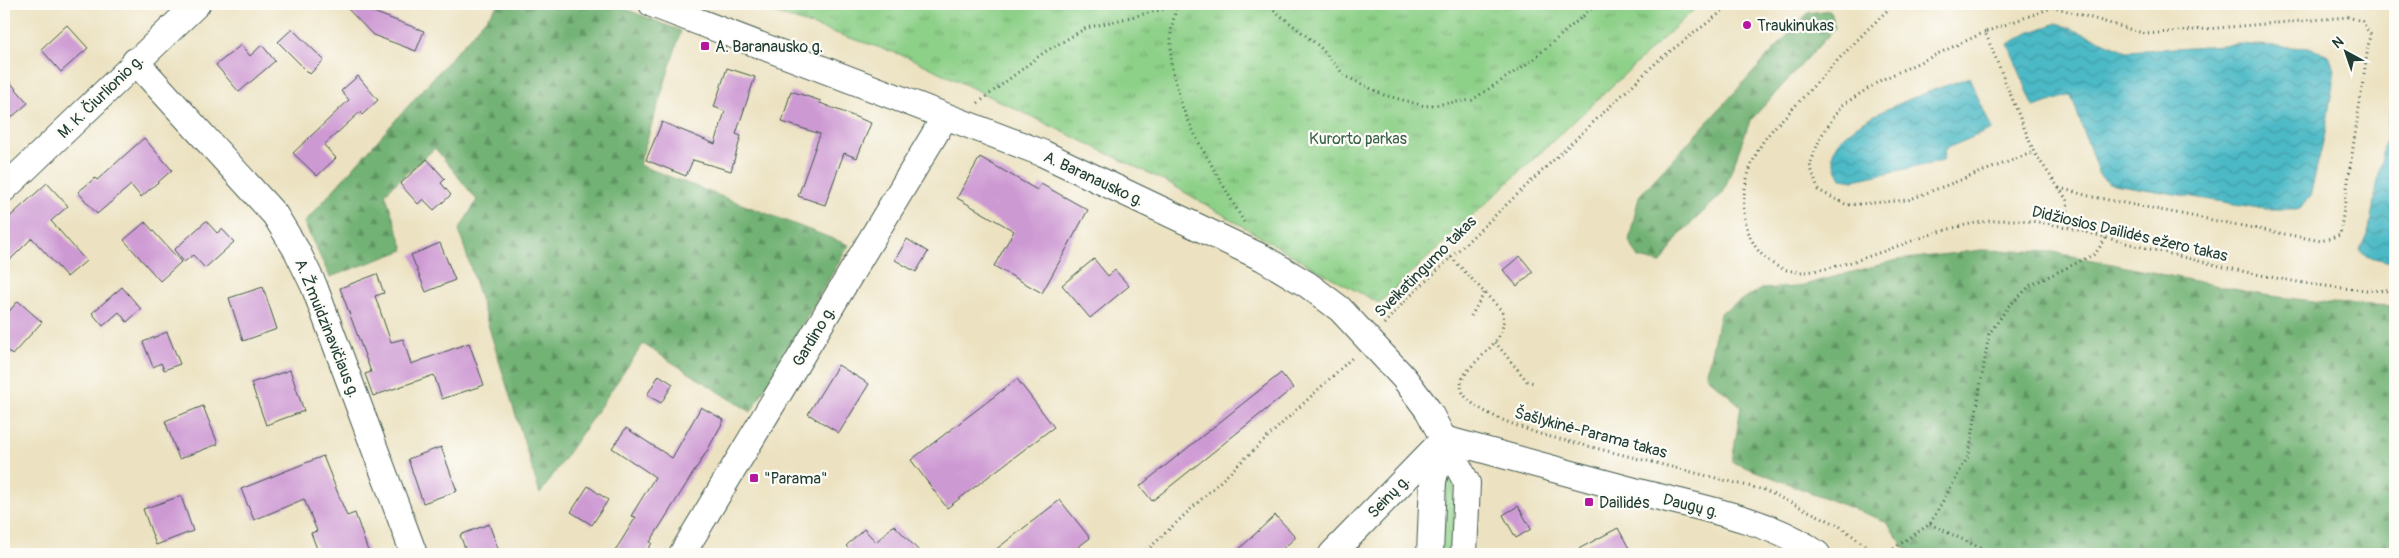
<svg xmlns="http://www.w3.org/2000/svg" width="2399" height="558" viewBox="0 0 2399 558" font-family="Pangolin,sans-serif">
<style>
.grass{fill:#8dd088;stroke:#56865e}
.forest{fill:url(#forest-firs);stroke:#487854}
.park{fill:url(#park-tufts);stroke:#56865e}
.water{fill:url(#water-waves);stroke:#367c7d}
.building{fill:#cd99d3}
.lines{fill:none;stroke-linecap:round;stroke-linejoin:round}
.minor-casing{stroke:#3e5649;stroke-width:28}
.path{stroke:#3e5649;stroke-width:3;stroke-dasharray:1 4;stroke-linecap:butt}
.minor{stroke:#fff;stroke-width:26}
.poi-dot{fill:#b5179e;stroke:#fdfcf7;stroke-width:2}
.labels{text-anchor:middle;stroke-width:4.5;stroke-linejoin:round;paint-order:stroke}
.poi-label{font-size:16px;fill:#1f3d34;stroke:#fdfcf7;text-anchor:start}
.street-label{font-size:16px;fill:#1f3d34;stroke:#fdfcf7}
.park-label{font-size:16px;fill:#3a6249;stroke:#fdfcf7}
</style>
<defs>
<pattern id="forest-firs" width="22" height="20" patternUnits="userSpaceOnUse" patternTransform="scale(1.25)"><rect width="22" height="20" fill="#72b274"/><path d="M5 1l3.5 6h-7zM16 11l3.5 6h-7z" fill="#5d9260"/></pattern>
<pattern id="park-tufts" width="24" height="20" patternUnits="userSpaceOnUse" patternTransform="scale(1.25)"><rect width="24" height="20" fill="#8dd088"/><path d="M3 7l-1-3M5 7V3M7 7l1-3M15 17l-1-3M17 17v-4M19 17l1-3" fill="none" stroke="#73aa70"/></pattern>
<pattern id="water-waves" width="16" height="10" patternUnits="userSpaceOnUse" patternTransform="scale(1.25)"><rect width="16" height="10" fill="#4cbac6"/><path d="M0 5q4-4 8 0t8 0" fill="none" stroke="#3f98a2"/></pattern>
</defs>
<rect width="100%" height="100%" fill="#fdfcf7"/>
<filter id="ink" filterUnits="userSpaceOnUse"><feTurbulence type="fractalNoise" baseFrequency=".02" numOctaves="2"/><feDisplacementMap in="SourceGraphic" scale="10" xChannelSelector="R" yChannelSelector="G"/><feConvolveMatrix kernelMatrix="1 2 1 2 8 2 1 2 1" color-interpolation-filters="sRGB"/></filter>
<filter id="wash" filterUnits="userSpaceOnUse"><feTurbulence type="fractalNoise" baseFrequency=".0096" numOctaves="4" result="noise"/><feDisplacementMap in="SourceGraphic" scale="20" xChannelSelector="R" yChannelSelector="G"/><feGaussianBlur stdDeviation="1.12" result="paint"/><feColorMatrix in="noise" values="0 0 0 0 0 0 0 0 0 0 0 0 0 0 0 0 0 1.4 0 .05"/><feComposite in="paint" operator="in"/></filter>
<g filter="url(#wash)">
<rect width="100%" height="100%" fill="#ece2c1"/>
<path class="grass" d="M 1447,476 L 1454,479 L 1454,554 L 1439,554 Z"/>
<path class="forest" d="M 499,4 L 613,4 L 681,31 L 639,165 L 849,245 L 751,412 L 643,344 L 540,494 L 459,230 L 477,200 L 435,148 L 385,193 L 404,250 L 330,277 L 304,223 Z
M 1830,10 L 1835,28 L 1750,121 L 1723,193 L 1680,234 L 1661,263 L 1639,258 L 1629,241 L 1639,196 L 1808,13 Z
M 1982,250 L 2053,252 L 2263,295 L 2330,303 L 2395,306 L 2395,554 L 1910,554 L 1885,521 L 1732,462 L 1741,406 L 1706,376 L 1720,313 L 1761,289 L 1796,287 L 1898,260 Z"/>
<path class="park" d="M 747,4 L 1700,4 L 1379,303 L 1319,271 L 1169,183 L 908,57 Z"/>
<path class="water" d="M 2057,23 L 2127,51 L 2238,44 L 2309,48 L 2328,55 L 2335,69 L 2326,129 L 2310,196 L 2300,209 L 2265,209 L 2108,183 L 2099,175 L 2071,95 L 2034,107 L 2008,44 L 2028,33 Z
M 1969,77 L 1992,129 L 1945,149 L 1943,161 L 1854,180 L 1841,178 C 1837,170 1830,159 1834,149 C 1849,116 1936,90 1969,77 Z
M 2395,86 L 2395,263 L 2365,256 L 2360,250 L 2369,229 Z"/>
<g id="blocks">
<path class="building" d="M 343,4 L 352,4 L 424,31 L 416,51 L 373,35 Z
M 67,25 L 88,48 L 61,72 L 41,49 Z
M 292,29 L 324,60 L 310,74 L 278,42 Z
M 241,45 L 250,56 L 262,45 L 275,61 L 239,92 L 216,65 Z
M 727,68 L 755,77 L 736,134 L 741,136 L 731,171 L 693,160 L 686,176 L 646,160 L 662,122 L 715,144 L 725,111 L 714,107 Z
M 4,75 L 28,103 L 4,124 Z
M 358,76 L 378,100 L 362,115 L 360,112 L 324,145 L 336,158 L 317,176 L 293,153 L 349,100 L 341,91 Z
M 791,91 L 821,101 L 820,103 L 871,123 L 857,158 L 844,153 L 825,205 L 798,196 L 820,134 L 782,122 Z
M 144,138 L 172,170 L 141,197 L 131,185 L 97,214 L 78,192 L 95,178 L 97,180 Z
M 980,157 L 1037,190 L 1041,184 L 1088,210 L 1042,293 L 994,266 L 1014,231 L 957,198 Z
M 427,159 L 445,179 L 441,183 L 451,195 L 434,210 L 423,199 L 418,204 L 400,184 Z
M 47,183 L 68,206 L 51,221 L 86,261 L 67,277 L 32,238 L 4,266 L 4,222 Z
M 206,221 L 217,233 L 222,229 L 234,242 L 205,268 L 193,255 L 184,262 L 174,250 Z
M 145,222 L 181,262 L 160,281 L 124,240 Z
M 907,239 L 928,252 L 916,272 L 895,260 Z
M 440,243 L 455,280 L 426,292 L 411,255 Z
M 1520,256 L 1533,272 L 1517,286 L 1503,270 Z
M 1094,259 L 1108,276 L 1115,270 L 1129,286 L 1090,318 L 1062,285 Z
M 377,274 L 384,293 L 375,296 L 391,342 L 403,339 L 411,364 L 469,343 L 484,385 L 442,399 L 434,375 L 373,396 L 365,374 L 371,372 L 340,288 Z
M 122,287 L 141,309 L 127,322 L 119,312 L 103,326 L 92,313 Z
M 263,287 L 277,329 L 243,341 L 229,298 Z
M 18,301 L 42,322 L 12,355 L 4,347 L 4,317 Z
M 167,332 L 180,364 L 164,370 L 161,363 L 153,367 L 143,342 Z
M 838,365 L 869,384 L 839,433 L 808,414 Z
M 290,370 L 304,411 L 266,425 L 251,383 Z
M 1281,373 L 1293,388 L 1152,501 L 1140,486 Z
M 659,375 L 673,384 L 661,403 L 647,395 Z
M 1017,379 L 1054,427 L 947,508 L 911,460 Z
M 203,406 L 218,444 L 179,459 L 165,421 Z
M 701,407 L 724,420 L 707,451 L 650,542 L 652,543 L 645,554 L 613,554 L 636,517 L 631,516 L 655,477 L 612,448 L 626,428 L 672,458 Z
M 441,447 L 457,491 L 423,503 L 408,459 Z
M 323,456 L 347,516 L 355,513 L 369,554 L 319,554 L 311,533 L 317,531 L 304,499 L 254,520 L 241,489 Z
M 588,486 L 608,500 L 592,525 L 571,512 Z
M 181,496 L 193,531 L 156,545 L 143,509 Z
M 1060,500 L 1090,538 L 1069,554 L 990,554 Z
M 1518,506 L 1531,529 L 1516,538 L 1503,515 Z
M 1275,515 L 1296,537 L 1277,554 L 1234,554 Z
M 489,524 L 500,554 L 467,554 L 460,535 Z
M 894,525 L 922,554 L 854,554 L 846,546 L 864,529 L 876,542 Z
M 1618,528 L 1632,554 L 1569,554 Z"/>
</g>
</g>
<g filter="url(#ink)">
<use href="#blocks" fill-opacity="0" stroke="#3e5649" stroke-width="1"/>
<g class="lines">
<g class="minor-casing">
<path id="minor" d="M 652,4 L 1042,153 L 1263,258 L 1308,285 L 1340,309 L 1404,378 L 1428,410 L 1467,483 L 1464,554
M 135,61 L 275,215 L 297,251 L 314,286 L 414,554
M 4,189 L 197,4
M 1444,439 C 1507,456 1571,474 1635,491 C 1689,505 1774,520 1817,554
M 682,554 L 945,117
M 1332,554 L 1444,439
M 1430,554 L 1433,481 L 1443,442"/>
</g>
<path class="path" d="M 1177,4 L 1171,30 L 1171,65 L 1183,109 L 1199,143 L 1244,222
M 1266,4 L 1319,46 L 1345,76 L 1384,95 L 1425,106 L 1472,100 L 1531,61 L 1597,4
M 1894,4 C 1860,36 1828,70 1796,105 C 1785,117 1770,130 1761,145 C 1743,176 1736,214 1755,246 C 1768,266 1789,275 1813,271 C 1881,260 1940,220 2010,220 C 2053,220 2097,236 2138,246 C 2223,267 2307,290 2395,291
M 1985,32 L 1881,80 L 1841,106 L 1820,138 L 1810,165 L 1818,190 L 1847,205 L 1908,200 L 2034,152
M 978,103 L 1043,53 L 1086,28 L 1185,4
M 2059,188 L 2093,197 L 2321,241 L 2340,235 L 2370,34 L 2362,21 L 2348,17 L 2146,34 L 2054,7 L 1985,32 L 2034,152 L 2067,200 L 2069,229
M 1451,257 L 1502,311 C 1519,365 1376,380 1543,435 L 1764,490 L 1838,525 L 1877,554
M 1471,316 L 1485,292
M 1384,324 L 1406,300 L 1660,59 L 1732,4
M 1495,342 L 1527,381 L 1534,383
M 1930,524 L 1993,554
M 1143,554 L 1354,356
M 1885,554 L 1930,524 L 1969,455 L 1989,334 L 2009,306 L 2031,285 L 2095,254 L 2106,238"/>
<use href="#minor" class="minor"/>
</g>
</g>
<g class="poi-dot">
<circle cx="1747" cy="25" r="5"/>
<rect x="700" y="41" width="10" height="10" rx="2.5"/>
<rect x="749" y="473" width="10" height="10" rx="2.5"/>
<rect x="1584" y="497" width="10" height="10" rx="2.5"/>
</g>
<g class="labels">
<g class="poi-label">
<text x="1757" y="31">Traukinukas</text>
<text x="715" y="52">A. Baranausko g.</text>
<text x="764" y="484">"Parama"</text>
<text x="1599" y="508">Dailidės</text>
</g>
<g class="street-label">
<text transform="translate(100 96) rotate(-44)" y="6">M. K. Čiurlionio g.</text>
<text transform="translate(1094 178) rotate(25)" y="6">A. Baranausko g.</text>
<text transform="translate(2130 233) rotate(13)" y="6">Didžiosios Dailidės ežero takas</text>
<text transform="translate(1425 266) rotate(-45)" y="6">Sveikatingumo takas</text>
<text transform="translate(328 328) rotate(68)" y="6">A. Žmuidzinavičiaus g.</text>
<text transform="translate(813 336) rotate(-59)" y="6">Gardino g.</text>
<text transform="translate(1591 432) rotate(15)" y="6">Šašlykinė-Parama takas</text>
<text transform="translate(1388 496) rotate(-46)" y="6">Seinų g.</text>
<text transform="translate(1691 505) rotate(14)" y="6">Daugų g.</text>
</g>
<g class="park-label">
<text x="1358" y="144">Kurorto parkas</text>
</g>
</g>
<rect width="2399" height="558" fill="none" stroke="#fdfcf7" stroke-width="20"/>
<g transform="translate(2346 52) rotate(320)" stroke="#fdfcf7" stroke-width="4" paint-order="stroke">
<path d="M0-4L9 19L0 12L-9 19Z" fill="#1f3d34"/>
<text y="-8" font-size="14" font-weight="bold" text-anchor="middle" fill="#1f3d34">N</text>
</g>
</svg>
